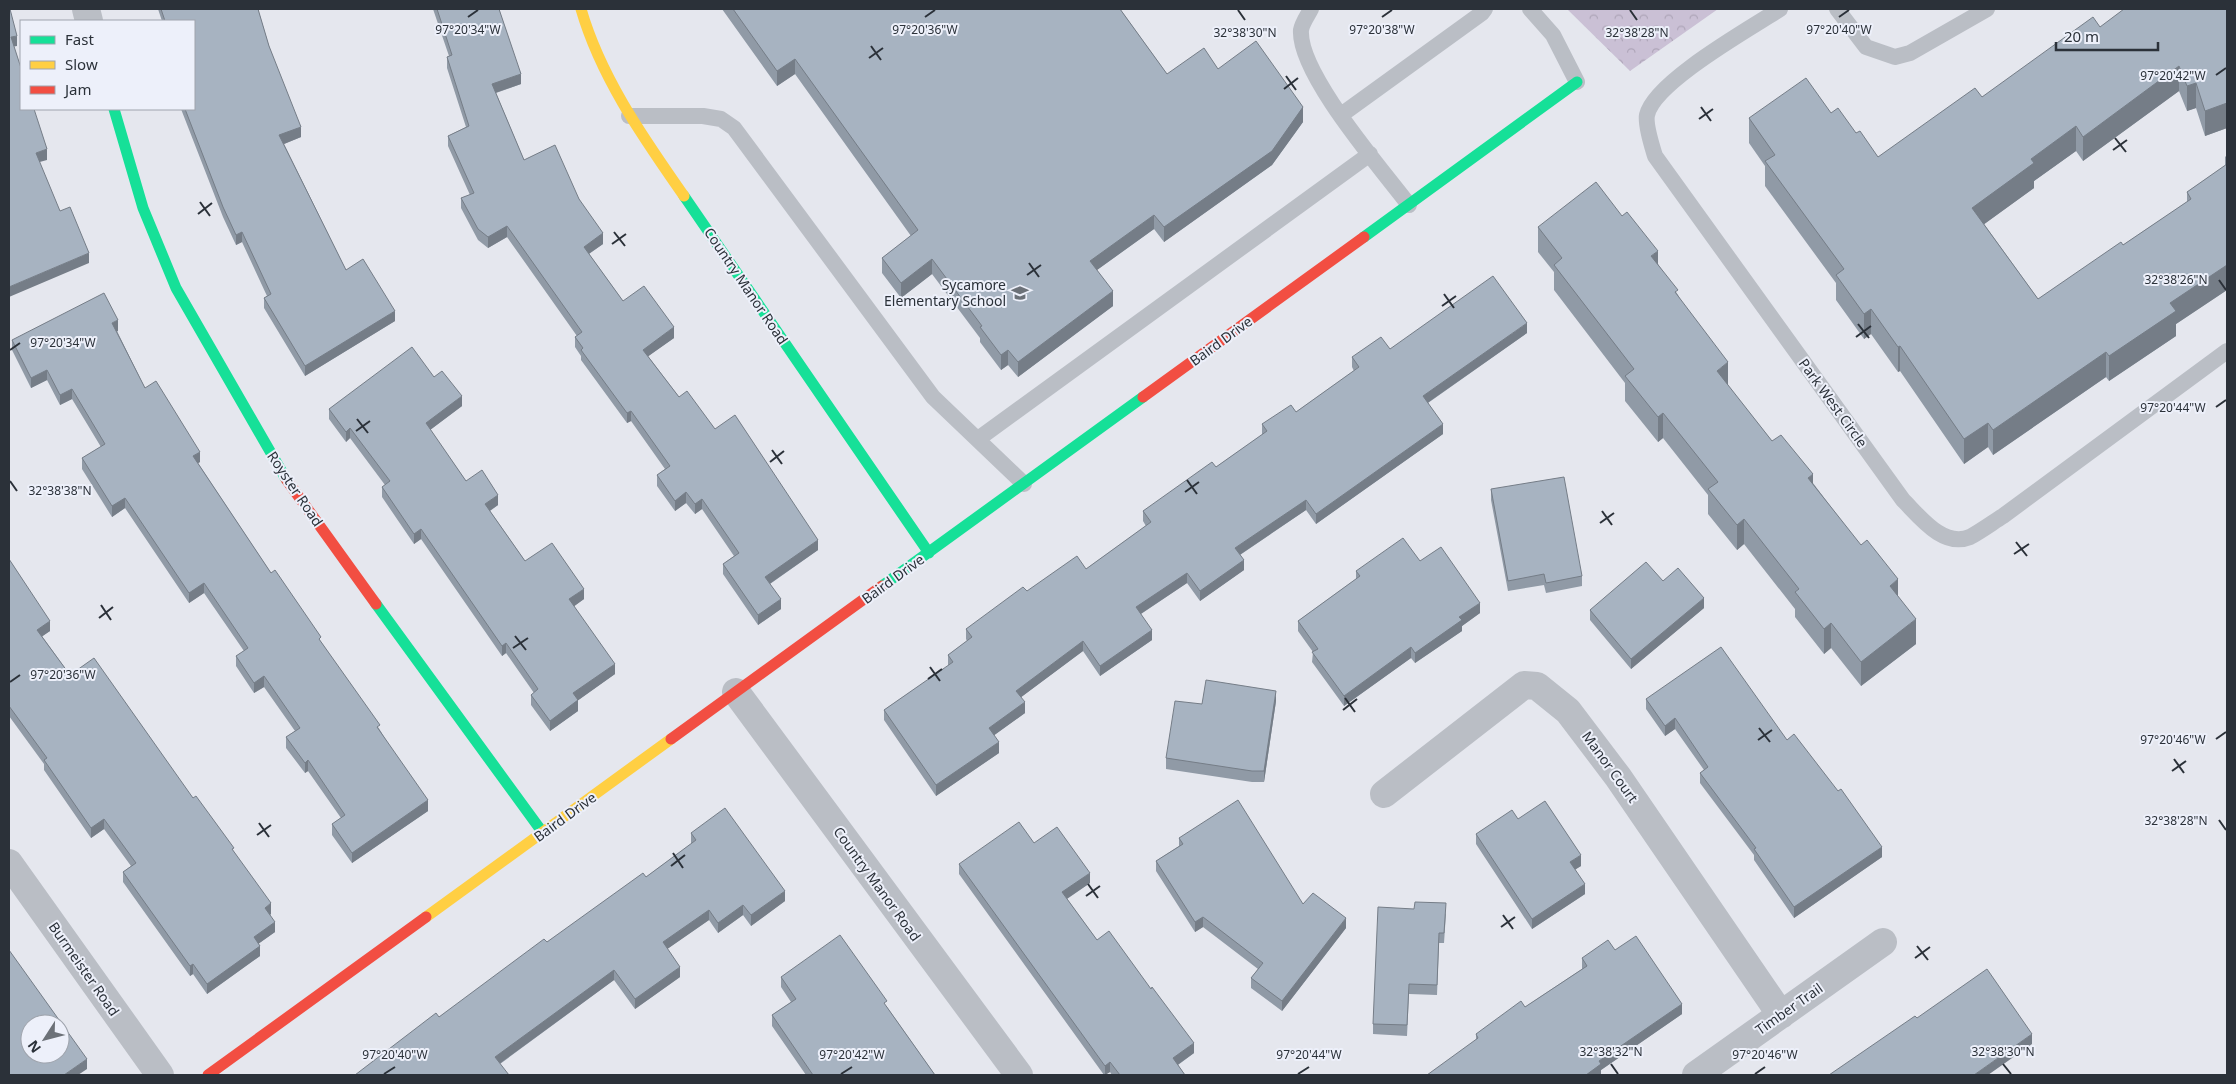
<svg xmlns="http://www.w3.org/2000/svg" width="2236" height="1084" viewBox="0 0 2236 1084" font-family="'Noto Sans',sans-serif">
<style>
.park{fill:url(#park-crowns)}
.lines{fill:none;stroke-linecap:round;stroke-linejoin:round}
.lane{stroke:#babec5;stroke-width:16}
.street{stroke:#babec5;stroke-width:28}
.fast{stroke:#16e098;stroke-width:11}
.slow{stroke:#ffcf43;stroke-width:11}
.jam{stroke:#f24e42;stroke-width:11}
.wall{fill:#909aa6}
.shaded-wall{fill:#757d87}
.building{fill:#a7b3c1;stroke:#757d87;fill-rule:evenodd}
.ticks{fill:none;stroke:#2b3139;stroke-width:2}
.labels{text-anchor:middle;stroke-width:4;stroke-linejoin:round;paint-order:stroke}
.poi-label{font-size:14px;fill:#2b3139;stroke:#edf0fa;text-anchor:end}
.street-label{font-size:14px;fill:#2b3139;stroke:#edf0fa}
.ticks-label{font-size:12px;text-anchor:middle;fill:#2b3139;stroke:#edf0fa;stroke-width:4;stroke-linejoin:round;paint-order:stroke}
</style>
<defs>
<pattern id="park-crowns" width="20" height="18" patternUnits="userSpaceOnUse" patternTransform="scale(1.25)"><rect width="20" height="18" fill="#cac0d5"/><path d="M2 6a3 3 0 1 1 6 0M12 15a3 3 0 1 1 6 0" fill="none" stroke="#aea5b8"/></pattern>
</defs>
<rect width="100%" height="100%" fill="#e5e7ee"/>
<path class="park" d="M 1567,9 L 1718,9 L 1630,71 Z"/>
<g class="lines">
<path class="lane" d="M 1311,9 C 1308,15 1302,23 1301,30 C 1298,73 1381,168 1409,205
M 1530,9 L 1553,35 L 1577,82
M 1780,9 C 1751,28 1654,82 1647,115 C 1645,125 1652,146 1655,156 L 1903,500 C 1920,517 1943,548 1970,537 C 1981,531 1992,523 2003,516 L 2227,351
M 1837,9 L 1866,47 L 1895,57 L 1910,53 L 1987,9
M 1341,115 L 1482,13 L 1485,9
M 629,116 L 703,116 L 721,119 L 734,128 L 933,397 L 1024,484
M 978,439 L 1370,154"/>
<path class="street" d="M 86,9 L 89,21
M 736,692 L 1019,1075
M 1384,794 L 1524,685 L 1537,686 L 1568,711 L 1618,777 L 1781,1015
M 9,863 L 160,1075
M 1696,1075 L 1883,942"/>
<path class="fast" d="M 114,109 L 143,208 L 176,288 L 286,479
M 684,196 L 929,553
M 1364,237 L 1577,82
M 882,586 L 1143,397
M 376,604 L 543,833"/>
<path class="slow" d="M 581,9 C 601,78 643,137 684,196
M 426,917 L 671,739"/>
<path class="jam" d="M 1143,397 L 1364,237
M 286,479 L 376,604
M 671,739 L 882,586
M 208,1075 L 426,917"/>
</g>
<path class="wall" d="M 158,9 L 258,9 L 269,46 L 301,137 L 284,144 L 346,270 L 395,321 L 305,376 L 264,308 L 264,298 L 267,296 L 242,242 L 236,245 L 223,217 L 181,109 L 194,109 L 194,21 L 162,21 Z
M 433,9 L 499,9 L 521,84 L 496,93 L 524,160 L 579,199 L 603,244 L 589,254 L 623,301 L 674,338 L 648,356 L 679,397 L 715,429 L 818,550 L 770,584 L 781,609 L 758,625 L 723,574 L 723,564 L 734,556 L 702,509 L 695,514 L 686,503 L 675,511 L 657,486 L 657,475 L 665,469 L 631,421 L 627,423 L 581,360 L 581,356 L 575,347 L 575,337 L 577,336 L 507,237 L 488,248 L 478,240 L 461,208 L 461,198 L 470,195 L 448,146 L 448,136 L 466,127 L 447,68 L 447,57 L 449,56 Z
M 722,9 L 1120,9 L 1167,74 L 1218,69 L 1303,122 L 1272,165 L 1164,242 L 1154,229 L 1097,270 L 1113,306 L 1018,377 L 1008,365 L 1001,370 L 980,342 L 980,338 L 932,274 L 901,298 L 882,273 L 882,258 L 911,236 L 795,74 L 777,86 Z
M 2227,9 L 2227,128 L 2205,136 L 2196,108 L 2187,111 L 2179,91 L 2083,161 L 2076,151 L 2034,181 L 2034,188 L 1984,224 L 2038,299 L 2123,245 L 2187,202 L 2187,192 L 2225,166 L 2225,157 L 2227,155 L 2227,290 L 2176,324 L 2176,336 L 2109,381 L 2106,377 L 1993,455 L 1988,447 L 1964,464 L 1900,371 L 1898,372 L 1871,334 L 1864,339 L 1836,300 L 1836,283 L 1765,186 L 1765,166 L 1749,143 L 1749,118 L 1831,113 L 1856,133 L 1878,157 L 1982,97 L 2100,27 Z
M 1538,227 L 1658,264 L 1678,295 L 1728,386 L 1772,441 L 1813,483 L 1898,596 L 1916,644 L 1861,686 L 1831,648 L 1824,654 L 1795,617 L 1795,609 L 1744,544 L 1737,550 L 1708,514 L 1708,495 L 1663,438 L 1658,442 L 1625,401 L 1625,383 L 1554,290 L 1554,272 L 1538,252 Z
M 117,331 L 145,388 L 200,462 L 198,463 L 271,573 L 321,642 L 380,730 L 428,811 L 352,863 L 332,835 L 332,824 L 341,818 L 308,771 L 305,773 L 286,748 L 286,737 L 295,731 L 264,687 L 254,693 L 236,666 L 236,656 L 244,651 L 204,593 L 189,603 L 125,508 L 112,517 L 82,469 L 82,458 L 101,447 L 72,399 L 60,405 L 47,380 L 31,388 L 12,350 L 12,340 L 118,331 Z
M 1527,333 L 1428,403 L 1443,434 L 1316,524 L 1306,510 L 1240,555 L 1244,570 L 1200,601 L 1187,583 L 1141,614 L 1152,640 L 1100,676 L 1083,651 L 1021,697 L 1025,713 L 994,735 L 999,753 L 936,796 L 884,720 L 884,710 L 948,666 L 948,655 L 967,641 L 966,639 L 966,629 L 1027,591 L 1086,569 L 1146,526 L 1143,521 L 1143,511 L 1216,467 L 1262,435 L 1262,424 L 1296,412 L 1354,371 L 1352,367 L 1352,357 L 1390,349 Z
M 434,377 L 462,406 L 430,430 L 466,481 L 498,505 L 490,511 L 525,561 L 584,599 L 574,606 L 615,674 L 578,700 L 578,711 L 550,731 L 531,705 L 531,695 L 534,693 L 506,653 L 502,656 L 421,539 L 414,544 L 382,497 L 382,487 L 385,485 L 350,438 L 346,442 L 329,419 L 329,409 Z
M 1491,489 L 1582,576 L 1582,586 L 1546,593 L 1544,585 L 1508,591 L 1491,500 Z
M 9,559 L 50,631 L 42,636 L 70,675 L 193,798 L 234,852 L 271,914 L 270,915 L 275,932 L 259,943 L 260,956 L 207,994 L 193,974 L 190,976 L 123,882 L 123,872 L 131,866 L 104,829 L 91,838 L 44,770 L 44,764 L 9,716 Z
M 1420,561 L 1480,613 L 1462,626 L 1462,631 L 1415,663 L 1411,658 L 1344,706 L 1312,662 L 1313,652 L 1298,631 L 1298,621 L 1356,579 L 1356,571 Z
M 1663,581 L 1704,608 L 1631,669 L 1590,620 L 1590,610 Z
M 1646,699 L 1787,740 L 1882,857 L 1794,918 L 1754,860 L 1754,855 L 1700,783 L 1700,773 L 1704,770 L 1675,729 L 1665,736 L 1646,709 Z
M 1276,701 L 1264,782 L 1252,782 L 1166,769 L 1166,758 Z
M 1518,819 L 1581,866 L 1575,869 L 1585,894 L 1532,929 L 1476,844 L 1476,834 Z
M 691,833 L 785,901 L 751,926 L 743,915 L 718,933 L 709,920 L 667,949 L 680,977 L 635,1009 L 614,980 L 500,1064 L 439,1017 L 547,942 L 646,877 L 691,844 Z
M 1179,838 L 1303,904 L 1346,928 L 1282,1011 L 1251,988 L 1251,978 L 1258,969 L 1203,927 L 1195,932 L 1156,871 L 1156,861 L 1179,846 Z
M 1034,843 L 1090,883 L 1067,899 L 1097,940 L 1194,1053 L 1178,1065 L 1185,1075 L 1112,1075 L 1110,1072 L 1104,1075 L 959,874 L 959,864 Z
M 1446,913 L 1444,943 L 1439,943 L 1437,995 L 1409,994 L 1407,1036 L 1373,1034 L 1373,1024 Z
M 1615,950 L 1682,1014 L 1601,1070 L 1601,1074 L 1476,1040 L 1476,1034 L 1525,1007 L 1582,969 L 1582,958 Z
M 781,977 L 887,1007 L 935,1075 L 806,1075 L 772,1026 L 772,1015 L 791,1002 L 781,987 Z"/>
<path class="shaded-wall" d="M 17,36 L 17,46 L 11,47 L 11,37 Z
M 795,59 L 795,74 L 777,86 L 777,71 Z
M 2179,66 L 2179,91 L 2083,161 L 2083,137 Z
M 521,74 L 521,84 L 492,94 L 492,84 Z
M 2196,83 L 2196,108 L 2187,111 L 2187,86 Z
M 2227,103 L 2227,128 L 2205,136 L 2205,111 Z
M 1303,107 L 1303,122 L 1272,165 L 1164,242 L 1164,227 Z
M 2076,126 L 2076,151 L 2034,181 L 2034,188 L 1972,233 L 1972,208 L 2031,159 Z
M 301,127 L 301,137 L 279,146 L 279,135 Z
M 47,149 L 47,160 L 36,163 L 36,153 Z
M 1154,215 L 1154,229 L 1090,275 L 1090,261 Z
M 507,226 L 507,237 L 488,248 L 488,237 Z
M 242,232 L 242,242 L 236,245 L 236,235 Z
M 603,233 L 603,244 L 584,257 L 584,247 Z
M 1658,251 L 1658,276 L 1651,256 Z
M 89,253 L 89,263 L 9,297 L 9,287 Z
M 932,259 L 932,274 L 901,298 L 901,283 Z
M 2227,265 L 2227,290 L 2176,324 L 2176,336 L 2109,381 L 2109,356 L 2170,303 Z
M 1113,291 L 1113,306 L 1018,377 L 1018,362 Z
M 1871,309 L 1871,334 L 1864,339 L 1864,314 Z
M 395,311 L 395,321 L 305,376 L 305,366 Z
M 118,320 L 118,331 L 112,333 L 112,323 Z
M 1527,323 L 1527,333 L 1423,406 L 1423,396 Z
M 674,327 L 674,338 L 643,360 L 643,350 Z
M 1900,346 L 1900,371 L 1898,372 L 1898,347 Z
M 1008,350 L 1008,365 L 1001,370 L 1001,355 Z
M 2106,352 L 2106,377 L 1993,455 L 1993,430 Z
M 1728,362 L 1728,386 L 1717,371 Z
M 47,370 L 47,380 L 31,388 L 31,378 Z
M 72,389 L 72,399 L 60,405 L 60,395 Z
M 462,396 L 462,406 L 426,433 L 426,423 Z
M 631,411 L 631,421 L 627,423 L 627,413 Z
M 1663,413 L 1663,438 L 1658,442 L 1658,417 Z
M 1988,423 L 1988,447 L 1964,464 L 1964,439 Z
M 1443,424 L 1443,434 L 1316,524 L 1316,514 Z
M 350,428 L 350,438 L 346,442 L 346,432 Z
M 200,452 L 200,462 L 193,466 L 193,456 Z
M 1813,474 L 1813,499 L 1808,478 Z
M 686,492 L 686,503 L 675,511 L 675,501 Z
M 498,495 L 498,505 L 485,514 L 485,504 Z
M 125,498 L 125,508 L 112,517 L 112,506 Z
M 702,499 L 702,509 L 695,514 L 695,504 Z
M 1306,500 L 1306,510 L 1235,558 L 1235,548 Z
M 1744,519 L 1744,544 L 1737,550 L 1737,525 Z
M 421,529 L 421,539 L 414,544 L 414,534 Z
M 818,540 L 818,550 L 765,587 L 765,577 Z
M 1244,560 L 1244,570 L 1200,601 L 1200,591 Z
M 1187,573 L 1187,583 L 1136,617 L 1136,607 Z
M 1898,579 L 1898,604 L 1890,586 Z
M 204,583 L 204,593 L 189,603 L 189,593 Z
M 584,589 L 584,599 L 569,610 L 569,599 Z
M 1704,598 L 1704,608 L 1631,669 L 1631,659 Z
M 781,599 L 781,609 L 758,625 L 758,615 Z
M 1480,603 L 1480,613 L 1462,626 L 1462,631 L 1415,663 L 1415,653 L 1459,617 Z
M 1916,619 L 1916,644 L 1861,686 L 1861,662 Z
M 50,621 L 50,631 L 37,640 L 37,630 Z
M 1831,623 L 1831,648 L 1824,654 L 1824,629 Z
M 1152,630 L 1152,640 L 1100,676 L 1100,666 Z
M 1083,641 L 1083,651 L 1016,701 L 1016,691 Z
M 506,643 L 506,653 L 502,656 L 502,646 Z
M 1411,647 L 1411,658 L 1344,706 L 1344,696 Z
M 615,664 L 615,674 L 573,704 L 573,693 Z
M 264,676 L 264,687 L 254,693 L 254,683 Z
M 1276,691 L 1276,701 L 1264,782 L 1264,771 Z
M 578,700 L 578,711 L 550,731 L 550,721 Z
M 1025,702 L 1025,713 L 989,739 L 989,728 Z
M 1675,718 L 1675,729 L 1665,736 L 1665,726 Z
M 999,742 L 999,753 L 936,796 L 936,785 Z
M 308,760 L 308,771 L 305,773 L 305,763 Z
M 428,800 L 428,811 L 352,863 L 352,853 Z
M 104,819 L 104,829 L 91,838 L 91,828 Z
M 1882,847 L 1882,857 L 1794,918 L 1794,907 Z
M 1581,855 L 1581,866 L 1570,873 L 1570,862 Z
M 1090,873 L 1090,883 L 1062,902 L 1062,892 Z
M 1585,884 L 1585,894 L 1532,929 L 1532,919 Z
M 785,891 L 785,901 L 751,926 L 751,915 Z
M 271,903 L 271,914 L 265,918 L 265,908 Z
M 743,905 L 743,915 L 718,933 L 718,923 Z
M 709,910 L 709,920 L 663,952 L 663,942 Z
M 1203,917 L 1203,927 L 1195,932 L 1195,922 Z
M 1346,918 L 1346,928 L 1282,1011 L 1282,1001 Z
M 275,922 L 275,932 L 254,947 L 254,937 Z
M 260,946 L 260,956 L 207,994 L 207,984 Z
M 193,964 L 193,974 L 190,976 L 190,966 Z
M 680,967 L 680,977 L 635,1009 L 635,999 Z
M 614,970 L 614,980 L 495,1067 L 495,1057 Z
M 1682,1004 L 1682,1014 L 1601,1070 L 1601,1074 L 1600,1075 L 1586,1075 L 1599,1061 Z
M 2032,1034 L 2032,1044 L 1988,1075 L 1974,1075 Z
M 1194,1043 L 1194,1053 L 1173,1068 L 1173,1058 Z
M 87,1059 L 87,1069 L 78,1075 L 64,1075 Z
M 1110,1062 L 1110,1072 L 1105,1075 L 1105,1066 Z"/>
<path class="building" d="M 9,9 L 10,9 L 17,36 L 11,37 L 21,68 L 21,109 L 34,109 L 47,149 L 36,153 L 60,211 L 70,207 L 89,253 L 9,287 Z
M 161,9 L 258,9 L 269,46 L 301,127 L 279,135 L 346,270 L 363,259 L 395,311 L 305,366 L 264,298 L 271,294 L 242,232 L 236,235 L 223,207 L 185,109 L 194,109 L 194,21 L 165,21 Z
M 437,9 L 499,9 L 521,74 L 492,84 L 524,160 L 555,145 L 579,199 L 603,233 L 584,247 L 623,301 L 644,286 L 674,327 L 643,350 L 679,397 L 687,391 L 715,429 L 735,415 L 818,540 L 765,577 L 781,599 L 758,615 L 723,564 L 739,553 L 702,499 L 695,504 L 686,492 L 675,501 L 657,475 L 670,466 L 631,411 L 627,413 L 581,350 L 583,348 L 575,337 L 582,332 L 507,226 L 488,237 L 478,229 L 461,198 L 474,193 L 448,136 L 469,126 L 447,57 L 452,55 Z
M 733,9 L 1120,9 L 1167,74 L 1204,48 L 1218,69 L 1256,41 L 1303,107 L 1272,151 L 1164,227 L 1154,215 L 1090,261 L 1113,291 L 1018,362 L 1008,350 L 1001,355 L 980,327 L 982,326 L 932,259 L 901,283 L 882,258 L 918,230 L 795,59 L 777,71 Z
M 2124,9 L 2227,9 L 2227,103 L 2205,111 L 2196,83 L 2187,86 L 2179,66 L 2083,137 L 2076,126 L 2031,159 L 2034,163 L 1972,208 L 2038,299 L 2121,242 L 2123,245 L 2191,199 L 2187,192 L 2227,164 L 2227,265 L 2170,303 L 2176,311 L 2109,356 L 2106,352 L 1993,430 L 1988,423 L 1964,439 L 1900,346 L 1898,347 L 1871,309 L 1864,314 L 1836,275 L 1844,269 L 1765,161 L 1775,155 L 1749,118 L 1806,78 L 1831,113 L 1838,108 L 1856,133 L 1860,131 L 1878,157 L 1975,88 L 1982,97 L 2093,17 L 2100,27 Z
M 1596,182 L 1622,216 L 1627,212 L 1658,251 L 1651,256 L 1678,290 L 1675,292 L 1728,362 L 1717,371 L 1772,441 L 1781,435 L 1813,474 L 1808,478 L 1861,545 L 1867,540 L 1898,579 L 1890,586 L 1916,619 L 1861,662 L 1831,623 L 1824,629 L 1795,592 L 1799,589 L 1744,519 L 1737,525 L 1708,489 L 1718,482 L 1663,413 L 1658,417 L 1625,376 L 1634,369 L 1554,265 L 1562,258 L 1538,227 Z
M 1493,276 L 1527,323 L 1423,396 L 1443,424 L 1316,514 L 1306,500 L 1235,548 L 1244,560 L 1200,591 L 1187,573 L 1136,607 L 1152,630 L 1100,666 L 1083,641 L 1016,691 L 1025,702 L 989,728 L 999,742 L 936,785 L 884,710 L 953,662 L 948,655 L 972,637 L 966,629 L 1023,587 L 1027,591 L 1077,556 L 1086,569 L 1151,522 L 1143,511 L 1212,462 L 1216,467 L 1267,431 L 1262,424 L 1291,405 L 1296,412 L 1359,367 L 1352,357 L 1381,337 L 1390,349 Z
M 104,293 L 118,320 L 112,323 L 145,388 L 156,381 L 200,452 L 193,456 L 271,573 L 275,570 L 321,637 L 319,639 L 380,725 L 377,727 L 428,800 L 352,853 L 332,824 L 345,815 L 308,760 L 305,763 L 286,737 L 300,728 L 264,676 L 254,683 L 236,656 L 248,648 L 204,583 L 189,593 L 125,498 L 112,506 L 82,458 L 105,444 L 72,389 L 60,395 L 47,370 L 31,378 L 12,340 Z
M 412,347 L 434,377 L 442,371 L 462,396 L 426,423 L 466,481 L 482,470 L 498,495 L 485,504 L 525,561 L 552,543 L 584,589 L 569,599 L 615,664 L 573,693 L 578,700 L 550,721 L 531,695 L 538,689 L 506,643 L 502,646 L 421,529 L 414,534 L 382,487 L 390,481 L 350,428 L 346,432 L 329,409 Z
M 1564,477 L 1582,576 L 1546,583 L 1544,574 L 1508,581 L 1491,489 Z
M 1403,538 L 1420,561 L 1441,547 L 1480,603 L 1459,617 L 1462,620 L 1415,653 L 1411,647 L 1344,696 L 1312,652 L 1318,649 L 1298,621 L 1360,576 L 1356,571 Z
M 9,559 L 50,621 L 37,630 L 70,675 L 94,658 L 193,798 L 196,796 L 234,848 L 232,849 L 271,903 L 265,908 L 275,922 L 254,937 L 260,946 L 207,984 L 193,964 L 190,966 L 123,872 L 136,863 L 104,819 L 91,828 L 44,760 L 47,758 L 9,706 Z
M 1646,562 L 1663,581 L 1678,568 L 1704,598 L 1631,659 L 1590,610 Z
M 1721,647 L 1787,740 L 1794,734 L 1838,791 L 1841,789 L 1882,847 L 1794,907 L 1754,849 L 1756,848 L 1700,773 L 1708,767 L 1675,718 L 1665,726 L 1646,699 Z
M 1206,680 L 1276,691 L 1264,771 L 1252,771 L 1166,758 L 1175,701 L 1202,704 Z
M 1238,800 L 1303,904 L 1313,893 L 1346,918 L 1282,1001 L 1251,978 L 1263,963 L 1203,917 L 1195,922 L 1156,861 L 1183,844 L 1179,838 Z
M 1545,801 L 1581,855 L 1570,862 L 1585,884 L 1532,919 L 1476,834 L 1512,810 L 1518,819 Z
M 725,808 L 785,891 L 751,915 L 743,905 L 718,923 L 709,910 L 663,942 L 680,967 L 635,999 L 614,970 L 495,1057 L 509,1075 L 355,1075 L 436,1013 L 439,1017 L 544,939 L 547,942 L 643,873 L 646,877 L 696,840 L 691,833 Z
M 1019,822 L 1034,843 L 1057,827 L 1090,873 L 1062,892 L 1097,940 L 1109,931 L 1151,989 L 1152,987 L 1194,1043 L 1173,1058 L 1185,1075 L 1120,1075 L 1110,1062 L 1105,1066 L 959,864 Z
M 1415,902 L 1446,903 L 1444,933 L 1439,933 L 1437,985 L 1409,984 L 1407,1025 L 1373,1024 L 1378,907 L 1414,909 Z
M 840,935 L 887,1001 L 884,1003 L 935,1075 L 813,1075 L 772,1015 L 796,999 L 781,977 Z
M 1636,936 L 1682,1004 L 1599,1061 L 1601,1064 L 1586,1075 L 1427,1075 L 1478,1038 L 1476,1034 L 1521,1001 L 1525,1007 L 1587,966 L 1582,958 L 1608,940 L 1615,950 Z
M 9,950 L 87,1059 L 64,1075 L 9,1075 ZM 30,1024 L 60,1024 L 60,1054 L 30,1054 Z
M 1987,969 L 2032,1034 L 1974,1075 L 1829,1075 L 1915,1016 L 1917,1018 Z"/>
<path class="ticks" d="M 1238,10 L 1245,20M 1630,10 L 1637,20M 468,17 L 478,10M 925,17 L 935,10M 1382,17 L 1392,10M 1839,17 L 1849,10M 871,46 L 881,60M 869,58 L 883,48M 2216,75 L 2226,68M 1286,76 L 1296,90M 1284,89 L 1298,78M 1701,107 L 1711,121M 1699,119 L 1713,109M 2115,138 L 2126,152M 2113,150 L 2127,140M 200,202 L 210,216M 198,214 L 212,203M 614,232 L 625,246M 612,244 L 626,234M 1029,263 L 1039,277M 1027,275 L 1041,265M 2219,280 L 2226,290M 1444,294 L 1454,308M 1442,306 L 1456,296M 1858,324 L 1869,338M 1856,337 L 1871,326M 10,350 L 20,343M 2216,407 L 2226,400M 357,419 L 368,433M 356,431 L 370,421M 772,450 L 782,464M 770,462 L 784,451M 1187,480 L 1197,494M 10,481 L 17,491M 1185,492 L 1199,482M 1602,511 L 1612,525M 1600,523 L 1614,513M 2016,542 L 2027,556M 2014,554 L 2029,544M 101,605 L 111,620M 99,618 L 113,607M 515,636 L 526,650M 513,648 L 528,638M 930,667 L 940,681M 928,679 L 942,669M 10,682 L 20,675M 1345,698 L 1355,712M 1343,710 L 1357,699M 1759,728 L 1770,742M 2216,739 L 2226,732M 1758,740 L 1772,730M 2174,759 L 2184,773M 2172,771 L 2186,761M 2219,820 L 2226,830M 259,823 L 269,837M 257,835 L 271,825M 673,853 L 683,868M 671,866 L 685,855M 1088,884 L 1098,898M 1086,896 L 1100,886M 1503,915 L 1513,929M 1501,927 L 1515,917M 1917,946 L 1928,960M 1915,958 L 1930,947M 1611,1064 L 1618,1074M 2003,1064 L 2011,1074M 384,1074 L 395,1067M 841,1074 L 852,1067M 1298,1074 L 1309,1067M 1755,1074 L 1765,1067"/>
<defs>
<g id="school-bare" transform="scale(1.35)"><path d="M0-5L7-2L0 1L-7-2ZM-4 1L0 2.5L4 1V4Q0 6-4 4Z" fill="#6c7178" stroke="#edf0fa" stroke-width="2.5" paint-order="stroke"/></g>
</defs>
<g fill-rule="evenodd">
<use href="#school-bare" x="1020" y="293"/>
</g>
<g class="labels">
<g class="poi-label">
<text x="1006" y="290">Sycamore<tspan x="1006" dy="16">Elementary School</tspan></text>
</g>
<g class="street-label">
<text transform="translate(746 286) rotate(56)" y="5">Country Manor Road</text>
<text transform="translate(1221 341) rotate(-36)" y="5">Baird Drive</text>
<text transform="translate(1833 403) rotate(54)" y="5">Park West Circle</text>
<text transform="translate(295 489) rotate(56)" y="5">Royster Road</text>
<text transform="translate(893 579) rotate(-36)" y="5">Baird Drive</text>
<text transform="translate(1610 767) rotate(54)" y="5">Manor Court</text>
<text transform="translate(565 817) rotate(-36)" y="5">Baird Drive</text>
<text transform="translate(877 884) rotate(54)" y="5">Country Manor Road</text>
<text transform="translate(84 969) rotate(55)" y="5">Burmeister Road</text>
<text transform="translate(1789 1009) rotate(-35)" y="5">Timber Trail</text>
</g>
</g>
<g class="ticks-label">
<text x="468" y="34">97°20'34"W</text>
<text x="925" y="34">97°20'36"W</text>
<text x="1382" y="34">97°20'38"W</text>
<text x="1839" y="34">97°20'40"W</text>
<text x="1245" y="37">32°38'30"N</text>
<text x="1637" y="37">32°38'28"N</text>
<text x="2173" y="80">97°20'42"W</text>
<text x="2176" y="284">32°38'26"N</text>
<text x="63" y="347">97°20'34"W</text>
<text x="2173" y="412">97°20'44"W</text>
<text x="60" y="495">32°38'38"N</text>
<text x="63" y="679">97°20'36"W</text>
<text x="2173" y="744">97°20'46"W</text>
<text x="2176" y="825">32°38'28"N</text>
<text x="1611" y="1056">32°38'32"N</text>
<text x="2003" y="1056">32°38'30"N</text>
<text x="395" y="1059">97°20'40"W</text>
<text x="852" y="1059">97°20'42"W</text>
<text x="1309" y="1059">97°20'44"W</text>
<text x="1765" y="1059">97°20'46"W</text>
</g>
<rect width="2236" height="1084" fill="none" stroke="#2b3139" stroke-width="20"/>
<rect x="20" y="20" width="175" height="90" fill="#edf0fa" stroke="#9fa4ad"/>
<rect x="30" y="36" width="25" height="8" fill="#16e098" stroke="#9fa4ad"/>
<text x="65" y="45" font-size="15" fill="#2b3139">Fast</text>
<rect x="30" y="61" width="25" height="8" fill="#ffcf43" stroke="#9fa4ad"/>
<text x="65" y="70" font-size="15" fill="#2b3139">Slow</text>
<rect x="30" y="86" width="25" height="8" fill="#f24e42" stroke="#9fa4ad"/>
<text x="65" y="95" font-size="15" fill="#2b3139">Jam</text>
<g transform="translate(45 1039) rotate(234)"><circle r="24" fill="#edf0fa" stroke="#9fa4ad"/>
<path d="M0-4L9 19L0 12L-9 19Z" fill="#6c7178"/>
<text y="-8" font-size="14" font-weight="bold" text-anchor="middle" fill="#2b3139">N</text>
</g>
<path d="M2056 42v8h102v-8" fill="none" stroke="#2b3139" stroke-width="2.5"/>
<text x="2064" y="42" font-size="15" fill="#2b3139" stroke="#edf0fa" stroke-width="4" paint-order="stroke">20 m</text>
</svg>
